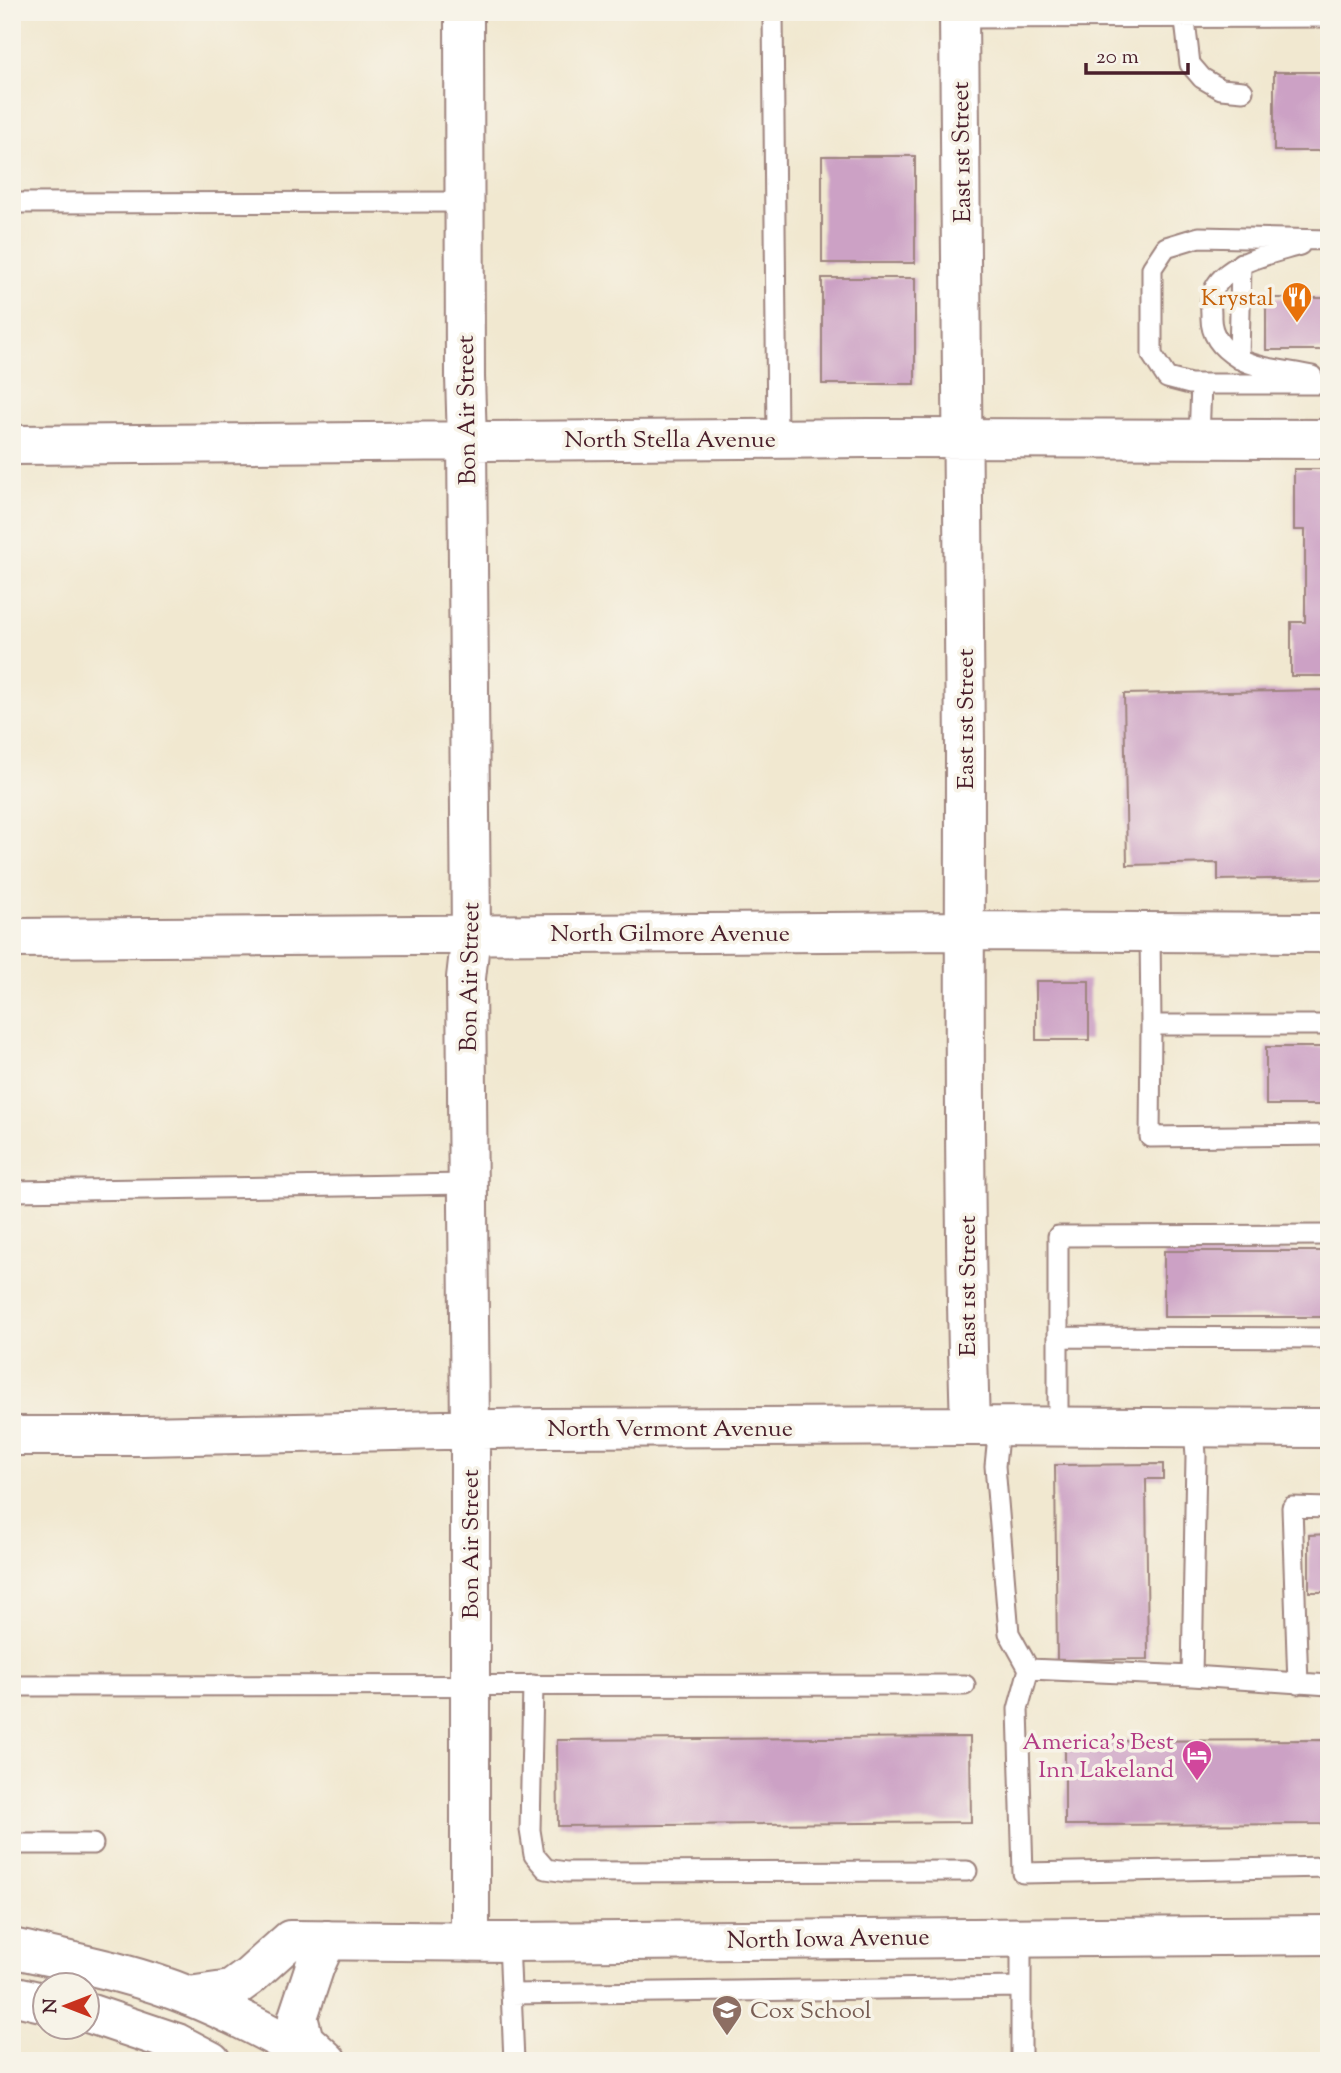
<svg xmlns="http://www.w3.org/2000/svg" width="1341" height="2073" viewBox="0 0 1341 2073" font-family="'Sorts Mill Goudy',serif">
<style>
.building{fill:#cca1c5}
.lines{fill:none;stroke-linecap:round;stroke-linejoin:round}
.lane-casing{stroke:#9e847e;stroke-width:23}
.street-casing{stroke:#9e847e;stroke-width:42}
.primary-casing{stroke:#9e847e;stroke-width:42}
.lane{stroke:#fff;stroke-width:19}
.street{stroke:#fff;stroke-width:38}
.primary{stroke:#fff;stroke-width:38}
.labels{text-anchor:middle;stroke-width:7;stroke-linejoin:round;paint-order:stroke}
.street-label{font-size:24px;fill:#4a1f2b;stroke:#f7f3e8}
.food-label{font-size:24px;fill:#c56008;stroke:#f7f3e8;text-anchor:end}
.hotel-label{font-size:24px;fill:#b23c85;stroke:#f7f3e8;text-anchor:end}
.education-label{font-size:24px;fill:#785e54;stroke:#f7f3e8;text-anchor:start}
</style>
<rect width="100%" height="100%" fill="#f7f3e8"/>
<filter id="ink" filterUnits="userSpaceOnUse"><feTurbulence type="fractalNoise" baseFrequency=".0143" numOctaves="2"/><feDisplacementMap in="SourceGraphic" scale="14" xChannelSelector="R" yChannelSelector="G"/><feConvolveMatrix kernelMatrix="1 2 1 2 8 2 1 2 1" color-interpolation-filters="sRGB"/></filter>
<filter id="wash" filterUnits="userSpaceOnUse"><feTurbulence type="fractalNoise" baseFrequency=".00686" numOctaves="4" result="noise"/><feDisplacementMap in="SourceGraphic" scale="28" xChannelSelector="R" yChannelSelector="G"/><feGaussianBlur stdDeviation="1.57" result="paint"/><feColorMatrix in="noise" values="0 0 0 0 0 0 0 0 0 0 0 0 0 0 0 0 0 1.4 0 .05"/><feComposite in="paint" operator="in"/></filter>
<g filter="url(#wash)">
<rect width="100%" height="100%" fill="#f1e8d0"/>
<g id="blocks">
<path class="building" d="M 1274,72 L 1329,72 L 1329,151 L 1274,151 Z
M 822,156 L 915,156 L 915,263 L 822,263 Z
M 822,278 L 915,278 L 915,384 L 822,384 Z
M 1266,298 L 1329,298 L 1329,350 L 1266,350 Z
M 1294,469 L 1329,469 L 1329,676 L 1291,676 L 1291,622 L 1305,622 L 1305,530 L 1294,530 Z
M 1324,690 L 1327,878 L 1218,880 L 1218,863 L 1127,865 L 1124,694 Z
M 1036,981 L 1089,981 L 1089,1040 L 1036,1040 Z
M 1266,1047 L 1329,1047 L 1329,1105 L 1266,1105 Z
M 1164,1251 L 1329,1251 L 1329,1317 L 1164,1317 Z
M 1163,1464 L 1163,1479 L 1146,1479 L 1148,1659 L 1057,1660 L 1055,1465 Z
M 1329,1534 L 1329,1592 L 1309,1592 L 1309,1535 Z
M 970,1737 L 971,1822 L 558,1826 L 557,1740 Z
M 1329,1740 L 1329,1824 L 1065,1825 L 1065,1741 Z"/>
</g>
</g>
<g filter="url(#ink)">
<use href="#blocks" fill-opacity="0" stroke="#9e847e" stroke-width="2"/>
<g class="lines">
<g class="lane-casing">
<path id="lane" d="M 773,12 L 777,438
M 1184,12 L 1190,64 L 1202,78 L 1221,89 L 1243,91
M 959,18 L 1329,17
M 12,203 L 464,202
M 1329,240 L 1199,237 L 1166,247 L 1152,268 L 1152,355 L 1167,378 L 1190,384 L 1329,384
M 1300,245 C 1271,254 1217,263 1211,299 C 1210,304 1211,310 1211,315 C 1210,334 1221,348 1238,358 C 1257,369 1291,371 1312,376
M 1239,359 L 1241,263
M 1199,439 L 1201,384
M 1150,932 L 1151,1025
M 1329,1025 L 1151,1025 L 1150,1137 L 1329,1135
M 12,1191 L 468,1184
M 1329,1235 L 1058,1236 L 1058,1337 L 1329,1338
M 1058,1337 L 1058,1426
M 999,1426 L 995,1466 L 1009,1633 L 1029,1669 L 1018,1709 L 1023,1873 L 1329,1867
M 1029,1669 L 1192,1676 L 1329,1685
M 1192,1676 L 1196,1456 L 1194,1427
M 1298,1684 L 1292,1507 L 1329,1508
M 533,1685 L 530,1830 L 534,1855 L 546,1869 L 566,1872 L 967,1871
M 12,1686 L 965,1685
M 12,1844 L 93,1844
M 1021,1937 L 1021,2061
M 509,1942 L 514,2061
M 511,1994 L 1021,1987"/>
</g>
<g class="street-casing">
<path id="street" d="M 464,12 L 465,377 L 467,441 L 471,934 L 466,978 L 470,1431 L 470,1942
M 959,12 C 963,259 965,505 965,751 C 965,976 963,1201 970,1426
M 12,445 L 869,438 L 1329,439
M 12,938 L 965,931 L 1329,933
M 12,1436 L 142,1436 L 544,1428 L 970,1426 L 1329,1428
M 189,1996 L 231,1990 L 249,1977 L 290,1940 L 509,1942 L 1329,1935
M 327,2061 L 304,2040 L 298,2017 L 315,1966 L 327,1940"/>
</g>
<g class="primary-casing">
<path id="primary" d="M 12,1948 C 72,1962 133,1973 189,1996 C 234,2014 278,2038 320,2061
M 12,1995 L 46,2003
M 88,2013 L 177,2043 L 211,2061"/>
</g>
<use href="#lane" class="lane"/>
<use href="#street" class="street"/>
<use href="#primary" class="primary"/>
</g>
</g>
<defs>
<g id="restaurant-pin" transform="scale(1.575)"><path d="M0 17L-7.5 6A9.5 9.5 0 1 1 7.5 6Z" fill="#e8710a" stroke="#f7f3e8"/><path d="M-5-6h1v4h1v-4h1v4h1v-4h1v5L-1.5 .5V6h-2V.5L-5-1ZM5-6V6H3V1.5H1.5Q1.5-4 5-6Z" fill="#fff"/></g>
<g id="hotel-pin" transform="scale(1.575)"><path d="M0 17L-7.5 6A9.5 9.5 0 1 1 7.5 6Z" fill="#d1479c" stroke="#f7f3e8"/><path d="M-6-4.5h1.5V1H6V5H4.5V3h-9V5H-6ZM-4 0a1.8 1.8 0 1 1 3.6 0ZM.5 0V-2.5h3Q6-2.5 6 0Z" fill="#fff"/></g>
<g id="school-pin" transform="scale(1.575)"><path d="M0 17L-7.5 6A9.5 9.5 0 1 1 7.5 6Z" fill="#8d6e63" stroke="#f7f3e8"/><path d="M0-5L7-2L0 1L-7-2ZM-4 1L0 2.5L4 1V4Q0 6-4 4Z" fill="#fff"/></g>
</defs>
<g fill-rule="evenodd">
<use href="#restaurant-pin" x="1297" y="297"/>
<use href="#hotel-pin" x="1197" y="1755"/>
<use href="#school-pin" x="727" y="2010"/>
</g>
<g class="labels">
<g class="street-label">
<text transform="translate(961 152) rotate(-91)" y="8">East 1st Street</text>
<text transform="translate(466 410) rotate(-91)" y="8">Bon Air Street</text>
<text x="670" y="447">North Stella Avenue</text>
<text transform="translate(965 719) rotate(-90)" y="8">East 1st Street</text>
<text x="670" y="941">North Gilmore Avenue</text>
<text transform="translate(469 977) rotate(-89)" y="8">Bon Air Street</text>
<text transform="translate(967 1286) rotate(-90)" y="8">East 1st Street</text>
<text x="670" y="1436">North Vermont Avenue</text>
<text transform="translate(470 1544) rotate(-90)" y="8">Bon Air Street</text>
<text transform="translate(828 1938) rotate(-1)" y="8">North Iowa Avenue</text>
</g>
<g class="food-label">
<text x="1274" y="305">Krystal</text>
</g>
<g class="hotel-label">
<text x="1174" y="1749">America's Best<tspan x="1174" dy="28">Inn Lakeland</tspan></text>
</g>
<g class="education-label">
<text x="750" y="2018">Cox School</text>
</g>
</g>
<rect width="1341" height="2073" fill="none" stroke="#f7f3e8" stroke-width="42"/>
<g transform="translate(66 2006) rotate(270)"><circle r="33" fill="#f7f3e8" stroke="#b29e9c" stroke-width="2"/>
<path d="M0-5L12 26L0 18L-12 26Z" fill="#c8321e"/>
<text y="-10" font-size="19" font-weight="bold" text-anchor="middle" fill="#4a1f2b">N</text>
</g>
<path d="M1086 63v10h102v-10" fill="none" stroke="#4a1f2b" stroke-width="3.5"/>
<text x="1096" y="63" font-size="21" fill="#4a1f2b" stroke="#f7f3e8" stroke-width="5" paint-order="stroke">20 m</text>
</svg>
